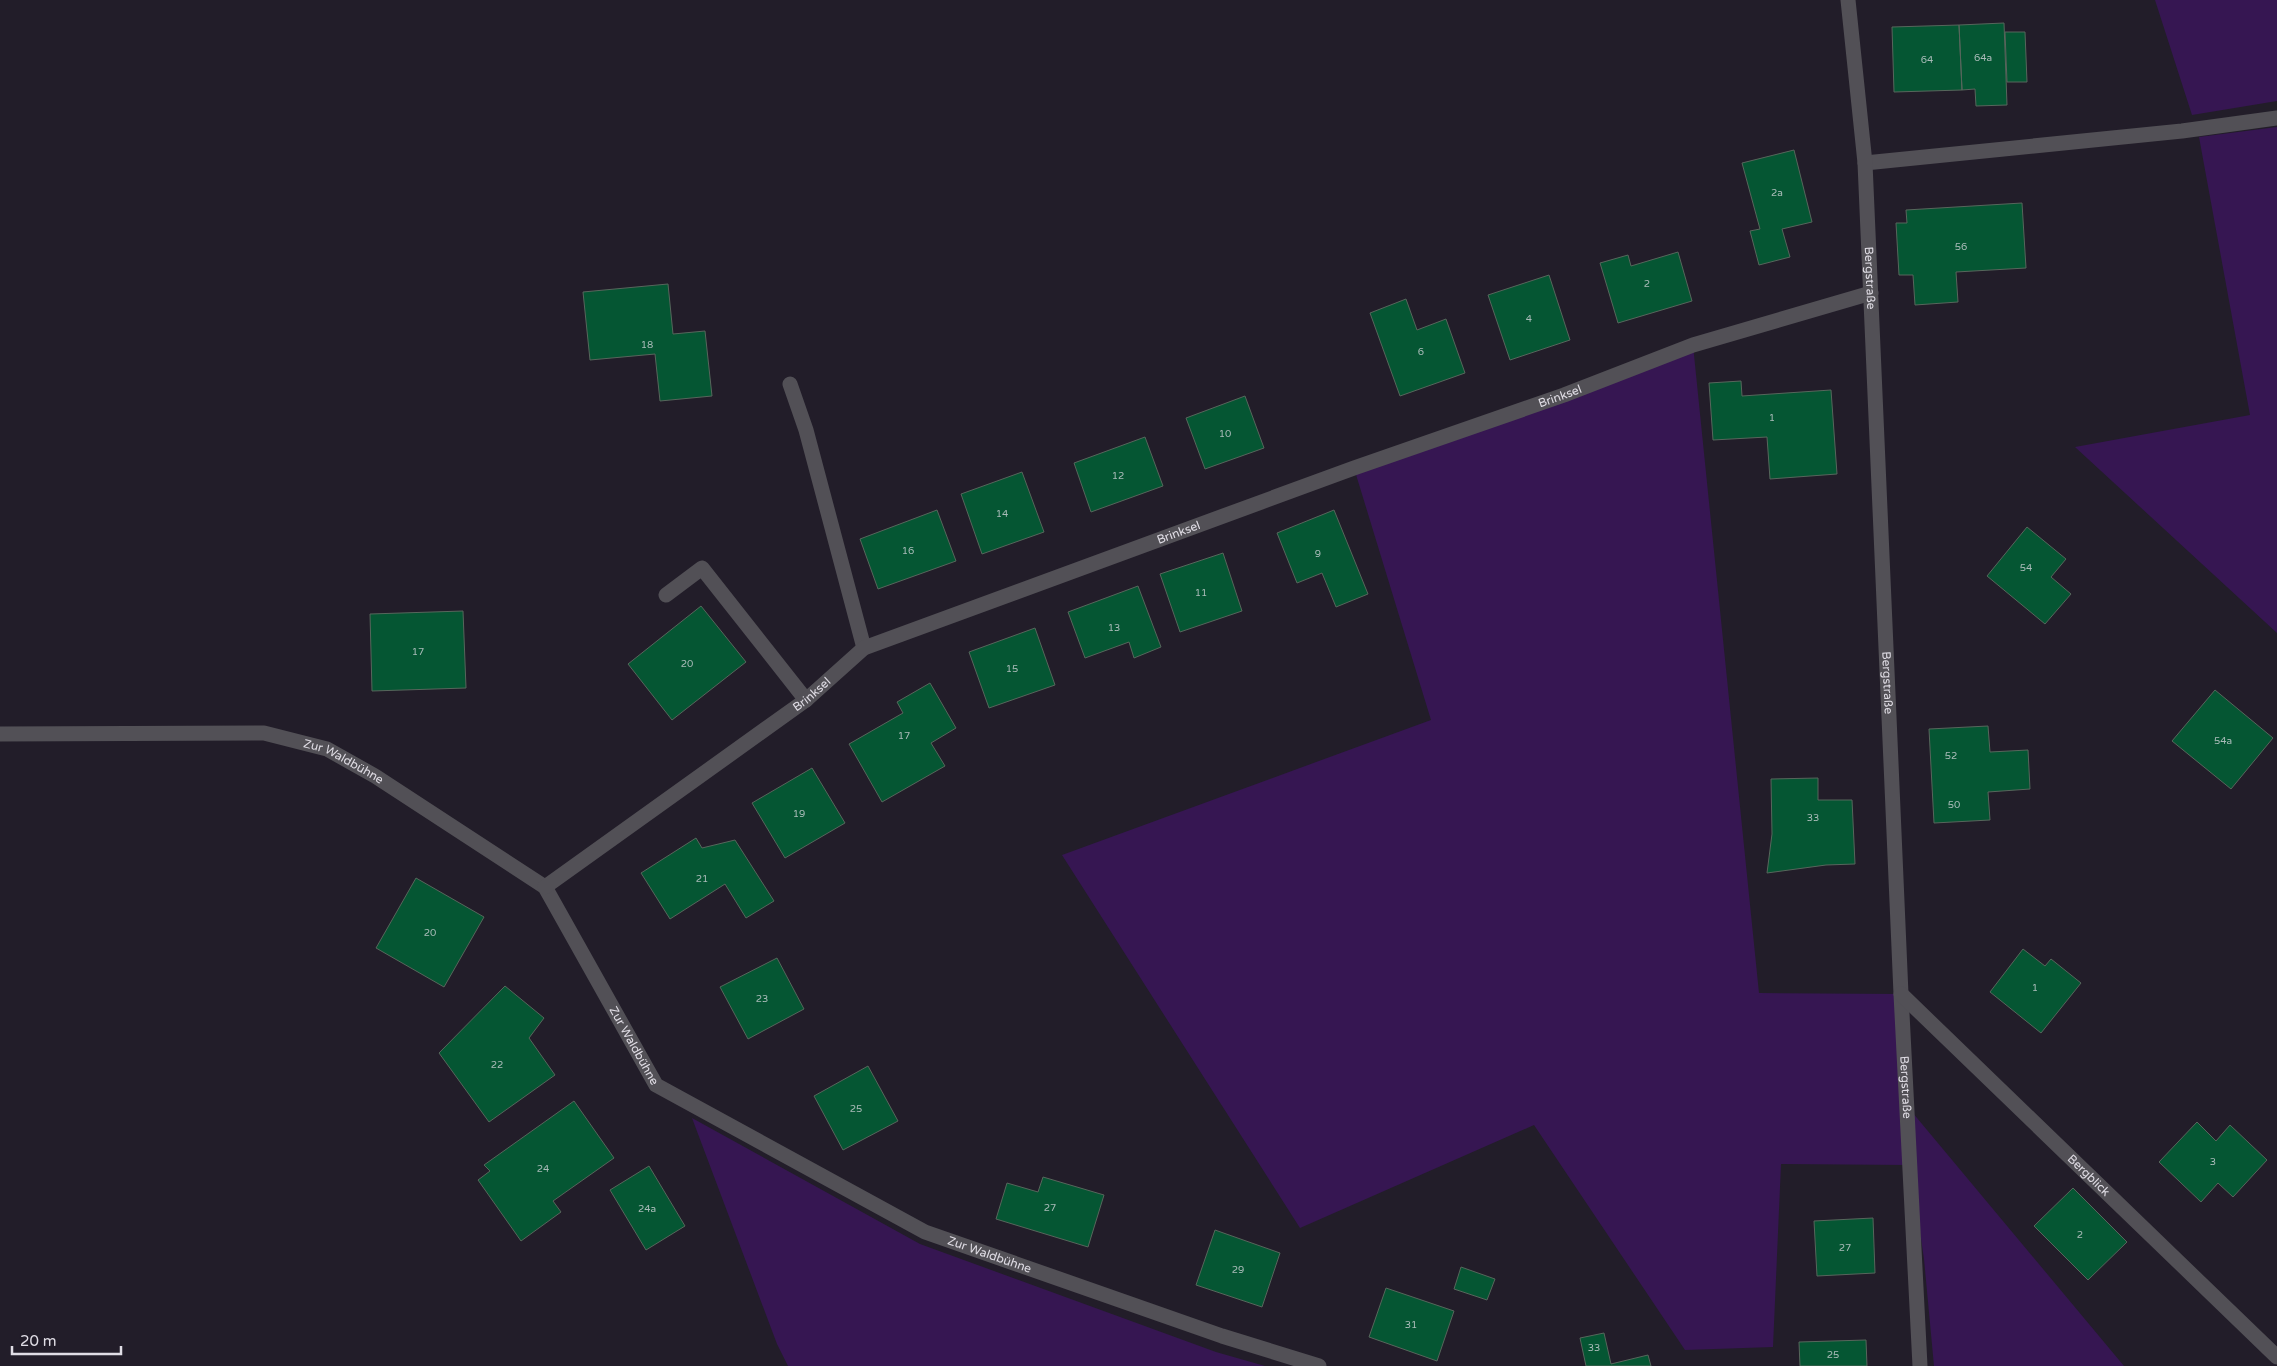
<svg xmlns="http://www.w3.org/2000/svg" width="2277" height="1366" viewBox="0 0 2277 1366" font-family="'Varela Round',sans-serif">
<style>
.green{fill:#361652}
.building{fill:#055633;stroke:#57665c}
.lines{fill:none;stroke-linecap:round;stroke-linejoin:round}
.lane{stroke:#525056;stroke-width:15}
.street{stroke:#525056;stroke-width:15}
.labels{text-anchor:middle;stroke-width:4;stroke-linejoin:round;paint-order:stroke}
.number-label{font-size:10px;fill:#a9bbb8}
.street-label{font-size:12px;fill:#e0dde5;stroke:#221d29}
</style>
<rect width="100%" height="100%" fill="#221d29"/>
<path class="green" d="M 2155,0 L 2277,0 L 2277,101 L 2192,115 Z
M 2277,127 L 2277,633 L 2075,447 L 2250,415 L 2199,137 Z
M 1693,345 L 1759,993 L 1901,994 L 1907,1106 L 2124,1366 L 1934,1366 L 1924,1259 L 1910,1165 L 1781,1164 L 1773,1347 L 1685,1350 L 1534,1125 L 1300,1228 L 1062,855 L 1431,720 L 1354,468 Z
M 692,1118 L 920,1244 L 1216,1352 L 1265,1366 L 788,1366 L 777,1344 Z"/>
<path class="building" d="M 2004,23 L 2007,105 L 1976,106 L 1975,89 L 1962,90 L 1959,25 Z
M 1959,25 L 1962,90 L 1894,92 L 1892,27 Z
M 2005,32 L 2025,32 L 2027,82 L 2007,82 Z
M 1794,150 L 1812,222 L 1782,229 L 1790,257 L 1759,265 L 1750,231 L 1760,229 L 1742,163 Z
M 2022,203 L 2026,268 L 1956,272 L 1958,302 L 1915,305 L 1913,275 L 1899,275 L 1896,223 L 1907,223 L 1906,210 Z
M 1678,252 L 1692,301 L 1618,323 L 1600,263 L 1628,255 L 1631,266 Z
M 1549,275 L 1570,340 L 1510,360 L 1488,295 Z
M 668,284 L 673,334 L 705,331 L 712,396 L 660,401 L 655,354 L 590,360 L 583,292 Z
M 1406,299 L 1417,330 L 1446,319 L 1465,373 L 1400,396 L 1370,313 Z
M 1741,381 L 1742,396 L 1831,390 L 1837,474 L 1770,479 L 1767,437 L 1713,440 L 1709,383 Z
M 1245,396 L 1264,448 L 1205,469 L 1186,418 Z
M 1145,437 L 1163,486 L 1091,512 L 1074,463 Z
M 1022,472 L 1044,532 L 982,554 L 961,494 Z
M 937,510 L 956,561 L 878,589 L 860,539 Z
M 1334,510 L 1368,594 L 1336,607 L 1322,573 L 1297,583 L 1277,533 Z
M 2027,527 L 2066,559 L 2051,577 L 2071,594 L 2045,624 L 1987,576 Z
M 1223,553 L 1242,611 L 1180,632 L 1160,574 Z
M 1138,586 L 1161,647 L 1134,658 L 1129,642 L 1085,658 L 1068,612 Z
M 701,606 L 746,662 L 672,720 L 628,664 Z
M 463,611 L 466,688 L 372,691 L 370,614 Z
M 1035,628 L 1055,685 L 989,708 L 969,652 Z
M 930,683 L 956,728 L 931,743 L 945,766 L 882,802 L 849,744 L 903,713 L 897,702 Z
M 2215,690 L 2273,738 L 2231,789 L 2172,741 Z
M 1988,726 L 1990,752 L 2028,750 L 2030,789 L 1988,792 L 1990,820 L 1934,823 L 1929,729 Z
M 812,768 L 845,823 L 785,858 L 752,803 Z
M 1818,778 L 1818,800 L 1852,800 L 1855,864 L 1826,865 L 1767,873 L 1772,834 L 1771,779 Z
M 696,838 L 702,848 L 735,840 L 774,901 L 746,918 L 725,884 L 670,919 L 641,873 Z
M 416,878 L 484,917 L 444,987 L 376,948 Z
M 2023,949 L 2045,966 L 2051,959 L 2081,983 L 2041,1033 L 1990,992 Z
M 777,958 L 804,1009 L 748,1039 L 720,987 Z
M 505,986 L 544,1018 L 529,1038 L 555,1075 L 489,1122 L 439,1053 Z
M 868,1066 L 898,1121 L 843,1150 L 814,1096 Z
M 574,1101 L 614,1158 L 553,1201 L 561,1212 L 521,1241 L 478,1180 L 490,1171 L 484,1165 Z
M 2197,1122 L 2216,1141 L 2230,1125 L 2267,1160 L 2233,1197 L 2218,1183 L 2201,1202 L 2159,1162 Z
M 649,1166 L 685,1226 L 646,1250 L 610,1190 Z
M 1043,1177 L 1104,1195 L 1088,1247 L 996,1219 L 1007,1183 L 1038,1192 Z
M 2073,1188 L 2127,1242 L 2088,1280 L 2034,1226 Z
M 1873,1218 L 1875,1273 L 1817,1276 L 1814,1221 Z
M 1215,1230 L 1280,1253 L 1262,1307 L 1196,1285 Z
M 1461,1267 L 1495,1279 L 1487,1300 L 1454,1289 Z
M 1386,1288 L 1454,1311 L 1437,1361 L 1369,1337 Z
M 1604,1333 L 1611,1364 L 1648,1355 L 1651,1366 L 1586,1366 L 1580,1338 Z
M 1866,1340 L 1867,1366 L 1800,1366 L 1799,1342 Z"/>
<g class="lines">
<path class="lane" d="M 1865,163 L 2182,131 L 2277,118
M 790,384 L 806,430 L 864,648
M 666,595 L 702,568 L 806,700"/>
<g class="street">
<path id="s1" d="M 1848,0 L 1865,163 L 1901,994 L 1920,1366"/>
<path id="s2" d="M 0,734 L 264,733 L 327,749 L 375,776 L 545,887 L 656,1085 L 925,1232 L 1222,1336 L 1319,1366"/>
<path id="s3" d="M 545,887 L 806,700 L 864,648 L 1354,468 L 1564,395 L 1693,345 L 1871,293"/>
<path id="s4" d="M 1901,994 L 2277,1357"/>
</g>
</g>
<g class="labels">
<g class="number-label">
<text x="1983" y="61">64a</text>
<text x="1927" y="63">64</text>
<text x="1777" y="196">2a</text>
<text x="1961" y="250">56</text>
<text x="1647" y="287">2</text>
<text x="1529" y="322">4</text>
<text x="647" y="348">18</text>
<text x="1421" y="355">6</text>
<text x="1772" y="421">1</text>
<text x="1225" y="437">10</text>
<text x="1118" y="479">12</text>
<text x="1002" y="517">14</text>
<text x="908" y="554">16</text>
<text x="1318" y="557">9</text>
<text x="2026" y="571">54</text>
<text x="1201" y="596">11</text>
<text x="1114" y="631">13</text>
<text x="418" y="655">17</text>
<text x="687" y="667">20</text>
<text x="1012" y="672">15</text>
<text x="904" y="739">17</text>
<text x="2223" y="744">54a</text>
<text x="1951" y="759">52</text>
<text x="1954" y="808">50</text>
<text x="799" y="817">19</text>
<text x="1813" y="821">33</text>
<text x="702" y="882">21</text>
<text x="430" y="936">20</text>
<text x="2035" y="991">1</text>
<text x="762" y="1002">23</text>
<text x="497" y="1068">22</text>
<text x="856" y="1112">25</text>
<text x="2213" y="1165">3</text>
<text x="543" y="1172">24</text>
<text x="1050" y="1211">27</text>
<text x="647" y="1212">24a</text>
<text x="2080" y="1238">2</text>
<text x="1845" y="1251">27</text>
<text x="1238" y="1273">29</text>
<text x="1411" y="1328">31</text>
<text x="1594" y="1351">33</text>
<text x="1833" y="1358">25</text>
</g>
<g class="street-label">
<text dy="4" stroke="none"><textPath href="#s1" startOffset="279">Bergstraße</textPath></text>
<text dy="4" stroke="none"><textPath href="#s3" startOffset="1139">Brinksel</textPath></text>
<text dy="4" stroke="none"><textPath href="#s3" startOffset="734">Brinksel</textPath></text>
<text dy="4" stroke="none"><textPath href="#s1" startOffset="684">Bergstraße</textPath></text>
<text dy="4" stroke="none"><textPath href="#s3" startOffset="329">Brinksel</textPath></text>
<text dy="4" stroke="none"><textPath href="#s2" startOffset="349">Zur Waldbühne</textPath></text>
<text dy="4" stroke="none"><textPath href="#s2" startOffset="769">Zur Waldbühne</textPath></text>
<text dy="4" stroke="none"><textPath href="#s1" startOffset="1089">Bergstraße</textPath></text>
<text dy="4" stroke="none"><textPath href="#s4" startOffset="261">Bergblick</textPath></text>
<text dy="4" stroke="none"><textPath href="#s2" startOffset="1189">Zur Waldbühne</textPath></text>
</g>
</g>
<path d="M12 1346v8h109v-8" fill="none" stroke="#e0dde5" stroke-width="2.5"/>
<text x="20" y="1346" font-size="15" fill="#e0dde5" stroke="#221d29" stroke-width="4" paint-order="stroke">20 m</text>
</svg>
